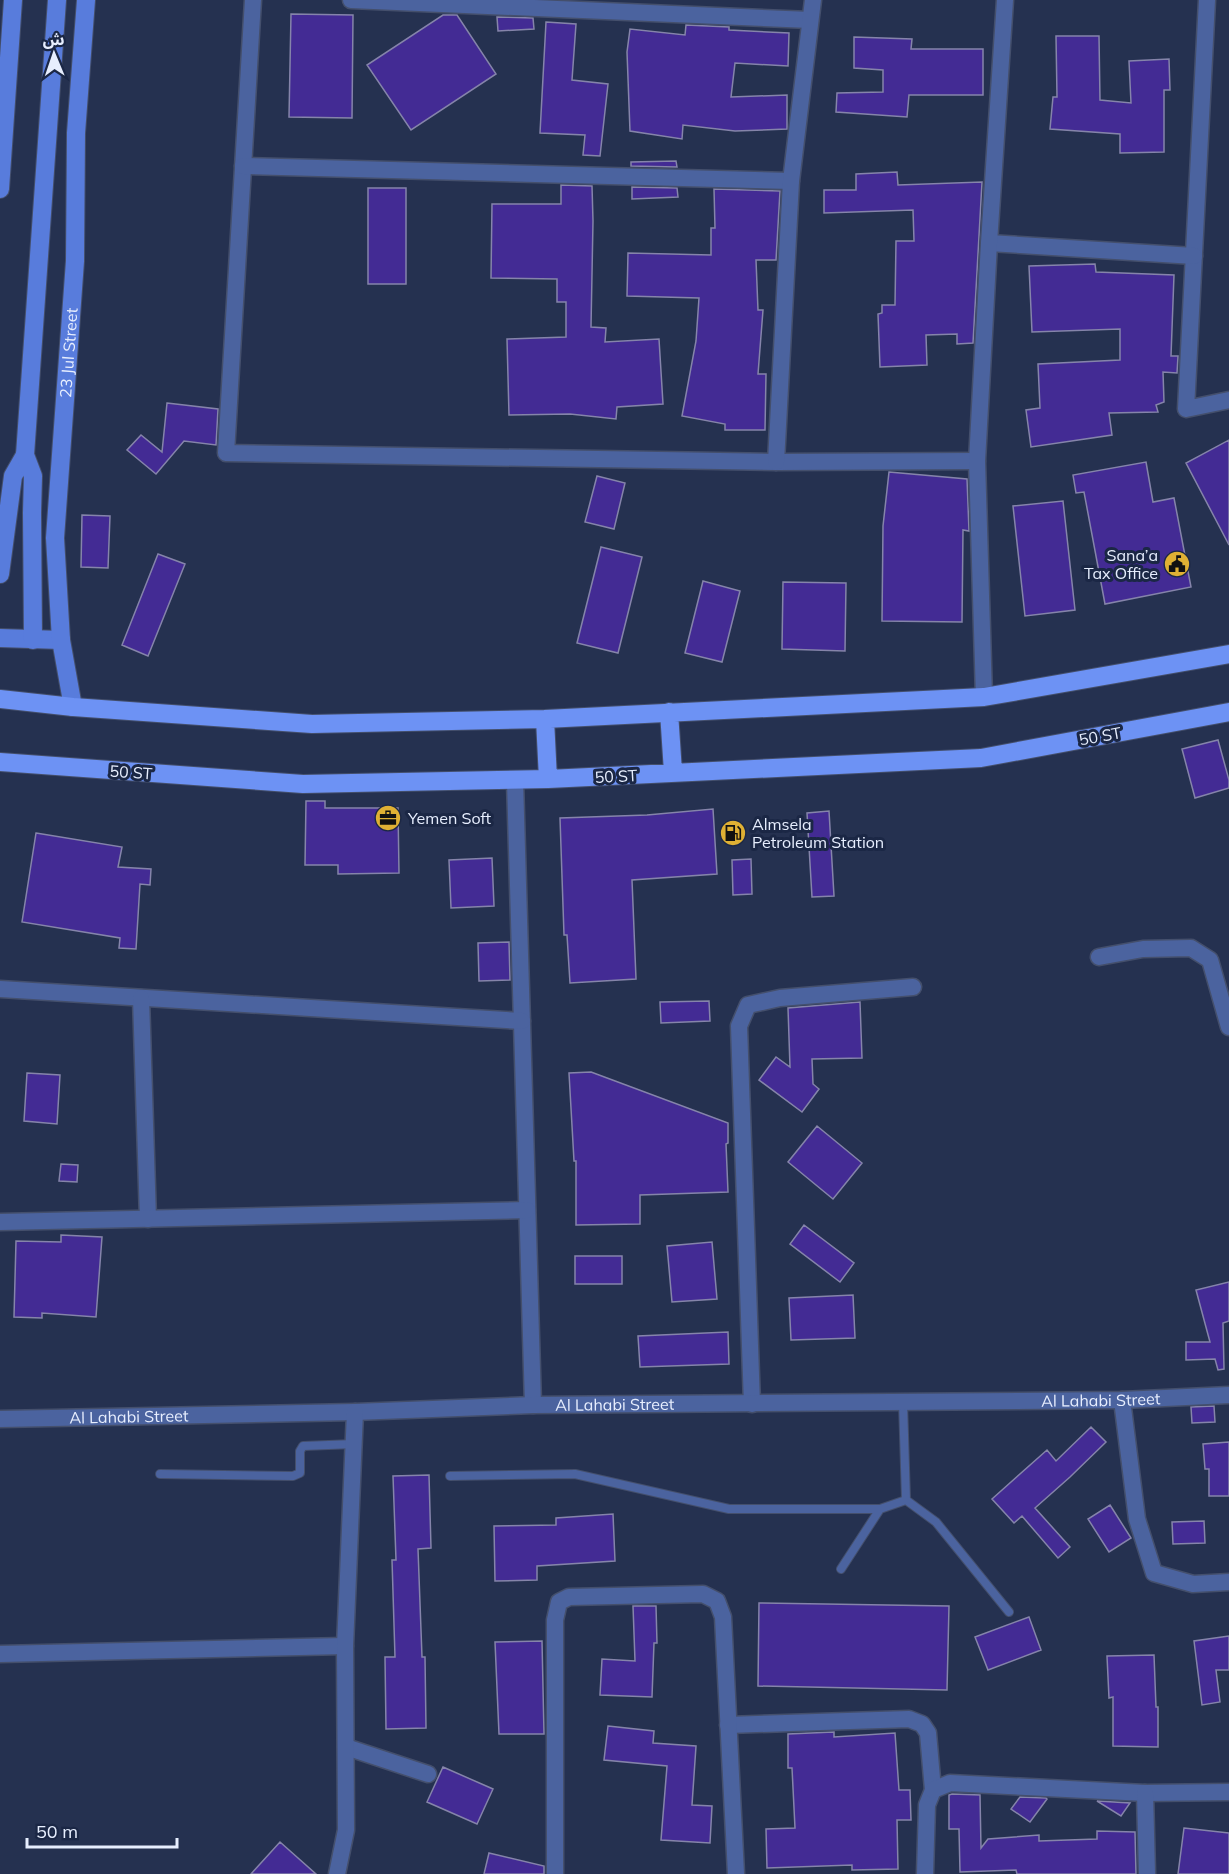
<svg xmlns="http://www.w3.org/2000/svg" width="1229" height="1874" viewBox="0 0 1229 1874" font-family="Mulish,'Noto Sans Arabic',sans-serif">
<style>
.building{fill:#432b94;stroke:#8584aa;stroke-width:1.5}
.lines{fill:none;stroke-linecap:round;stroke-linejoin:round}
.lane-casing{stroke:#444f6c;stroke-width:10}
.street-casing{stroke:#444f6c;stroke-width:19}
.secondary-casing{stroke:#444f6c;stroke-width:20}
.primary-casing{stroke:#444f6c;stroke-width:20}
.lane{stroke:#4b639f;stroke-width:8}
.street{stroke:#4b639f;stroke-width:16}
.secondary{stroke:#587cdc;stroke-width:18}
.primary{stroke:#6d92f4;stroke-width:18}
.labels{text-anchor:middle;stroke-width:6;stroke-linejoin:round;paint-order:stroke}
.street-label{font-size:16px;fill:#e7eefe;stroke:#1b2745}
.poi-label{font-size:16px;fill:#e7eefe;stroke:#1b2745;text-anchor:start}
</style>
<rect width="100%" height="100%" fill="#253150"/>
<path class="building" d="M 291,14 L 353,15 L 352,118 L 289,117 Z
M 443,15 L 457,15 L 496,74 L 411,130 L 367,65 Z
M 497,17 L 533,18 L 534,29 L 498,31 Z
M 546,22 L 576,24 L 572,80 L 608,84 L 600,156 L 583,155 L 585,135 L 540,133 Z
M 686,25 L 729,27 L 729,30 L 789,33 L 788,66 L 735,63 L 731,97 L 787,95 L 787,129 L 735,131 L 683,125 L 682,139 L 630,131 L 627,52 L 630,29 L 685,35 Z
M 1056,36 L 1099,36 L 1100,100 L 1131,103 L 1129,61 L 1169,59 L 1170,90 L 1164,90 L 1164,152 L 1120,153 L 1120,134 L 1050,129 L 1053,97 L 1057,97 Z
M 854,37 L 912,39 L 911,49 L 983,49 L 983,95 L 909,95 L 907,117 L 836,112 L 837,93 L 883,92 L 883,70 L 854,68 Z
M 676,161 L 677,167 L 631,166 L 631,162 Z
M 897,172 L 898,185 L 982,182 L 973,343 L 957,344 L 957,334 L 926,335 L 927,365 L 880,367 L 878,314 L 882,313 L 882,305 L 895,305 L 896,241 L 914,241 L 913,210 L 824,213 L 824,190 L 856,190 L 856,174 Z
M 561,185 L 592,186 L 593,221 L 591,327 L 606,328 L 605,342 L 659,339 L 663,404 L 617,407 L 616,419 L 570,414 L 509,415 L 507,339 L 566,337 L 566,302 L 557,302 L 557,279 L 491,278 L 492,204 L 561,204 Z
M 632,187 L 677,188 L 678,197 L 632,199 Z
M 368,188 L 406,188 L 406,284 L 368,284 Z
M 714,189 L 780,191 L 776,260 L 756,260 L 758,310 L 763,310 L 758,374 L 766,374 L 765,430 L 725,430 L 725,424 L 682,416 L 696,341 L 699,298 L 627,296 L 628,253 L 711,255 L 711,228 L 715,228 Z
M 1095,264 L 1096,272 L 1174,275 L 1171,356 L 1178,356 L 1177,373 L 1163,372 L 1164,402 L 1156,405 L 1158,412 L 1109,413 L 1112,435 L 1031,447 L 1026,410 L 1040,408 L 1038,364 L 1120,360 L 1120,329 L 1032,332 L 1029,266 Z
M 167,403 L 218,409 L 216,445 L 184,441 L 156,474 L 127,450 L 141,435 L 162,452 Z
M 1229,440 L 1229,545 L 1186,463 Z
M 1146,462 L 1153,502 L 1174,498 L 1191,587 L 1105,604 L 1084,492 L 1076,493 L 1073,475 Z
M 889,472 L 967,479 L 969,531 L 963,530 L 962,622 L 882,621 L 883,526 Z
M 597,476 L 625,483 L 614,529 L 585,522 Z
M 1063,501 L 1075,610 L 1025,616 L 1013,506 Z
M 82,515 L 110,516 L 108,568 L 81,567 Z
M 601,547 L 642,557 L 618,653 L 577,643 Z
M 158,554 L 185,564 L 148,656 L 122,645 Z
M 703,581 L 740,591 L 722,662 L 685,653 Z
M 783,582 L 846,583 L 845,651 L 782,649 Z
M 1218,740 L 1229,780 L 1229,788 L 1195,798 L 1182,749 Z
M 306,801 L 325,801 L 325,808 L 398,808 L 399,873 L 338,874 L 338,865 L 305,865 Z
M 713,809 L 717,874 L 632,880 L 636,979 L 570,983 L 567,935 L 564,935 L 560,818 L 647,815 Z
M 829,811 L 834,896 L 812,897 L 807,813 Z
M 36,833 L 122,847 L 118,867 L 151,869 L 150,885 L 140,884 L 136,949 L 119,948 L 120,938 L 22,922 Z
M 492,858 L 494,906 L 451,908 L 449,860 Z
M 751,859 L 752,894 L 733,895 L 732,860 Z
M 509,942 L 510,980 L 479,981 L 478,943 Z
M 709,1001 L 710,1021 L 661,1023 L 660,1002 Z
M 860,1002 L 862,1058 L 812,1059 L 813,1084 L 819,1089 L 802,1112 L 759,1080 L 776,1057 L 790,1067 L 788,1008 Z
M 591,1072 L 728,1123 L 728,1143 L 726,1144 L 728,1192 L 640,1195 L 640,1224 L 576,1225 L 576,1161 L 574,1161 L 569,1073 Z
M 27,1073 L 60,1075 L 57,1124 L 24,1121 Z
M 817,1126 L 862,1163 L 833,1199 L 788,1162 Z
M 61,1164 L 78,1165 L 77,1182 L 59,1181 Z
M 804,1225 L 854,1263 L 840,1282 L 790,1244 Z
M 61,1235 L 102,1237 L 96,1317 L 42,1313 L 42,1318 L 14,1317 L 16,1241 L 61,1242 Z
M 712,1242 L 717,1299 L 672,1302 L 667,1246 Z
M 575,1256 L 622,1256 L 622,1284 L 575,1284 Z
M 1229,1282 L 1229,1321 L 1223,1323 L 1224,1369 L 1218,1370 L 1215,1359 L 1186,1360 L 1186,1342 L 1210,1342 L 1196,1290 Z
M 853,1295 L 855,1338 L 791,1340 L 789,1298 Z
M 728,1332 L 729,1364 L 640,1367 L 638,1336 Z
M 1214,1406 L 1215,1422 L 1192,1423 L 1191,1407 Z
M 1091,1427 L 1106,1442 L 1070,1477 L 1035,1508 L 1070,1547 L 1058,1558 L 1022,1516 L 1014,1523 L 992,1499 L 1047,1450 L 1056,1461 Z
M 1229,1442 L 1229,1496 L 1209,1496 L 1209,1469 L 1205,1469 L 1203,1444 Z
M 429,1475 L 431,1548 L 418,1549 L 422,1657 L 425,1657 L 426,1728 L 386,1729 L 385,1657 L 395,1657 L 392,1560 L 396,1560 L 393,1476 Z
M 1110,1505 L 1131,1538 L 1109,1552 L 1088,1519 Z
M 613,1514 L 615,1561 L 537,1566 L 537,1580 L 495,1581 L 494,1526 L 556,1525 L 556,1518 Z
M 1204,1521 L 1205,1543 L 1173,1544 L 1172,1522 Z
M 759,1603 L 949,1606 L 947,1690 L 758,1686 Z
M 633,1606 L 656,1606 L 657,1643 L 654,1643 L 652,1697 L 600,1695 L 602,1659 L 635,1661 Z
M 1029,1617 L 1041,1650 L 988,1670 L 975,1637 Z
M 1229,1636 L 1229,1670 L 1216,1670 L 1220,1702 L 1202,1705 L 1194,1641 Z
M 542,1641 L 544,1734 L 499,1734 L 495,1642 Z
M 1154,1655 L 1156,1707 L 1158,1707 L 1158,1747 L 1113,1746 L 1113,1697 L 1109,1698 L 1107,1656 Z
M 608,1726 L 654,1731 L 653,1743 L 696,1746 L 692,1805 L 712,1806 L 710,1843 L 661,1840 L 667,1766 L 604,1760 Z
M 834,1732 L 834,1737 L 895,1733 L 899,1790 L 910,1790 L 911,1820 L 897,1820 L 898,1869 L 852,1870 L 852,1865 L 767,1868 L 766,1829 L 795,1828 L 792,1768 L 788,1768 L 788,1734 Z
M 443,1767 L 493,1789 L 477,1824 L 427,1802 Z
M 952,1794 L 980,1795 L 981,1848 L 988,1839 L 1039,1835 L 1039,1841 L 1097,1839 L 1097,1831 L 1135,1832 L 1136,1874 L 1017,1874 L 1016,1870 L 960,1872 L 959,1829 L 949,1829 L 949,1795 Z
M 1020,1797 L 1046,1798 L 1047,1799 L 1030,1822 L 1011,1809 Z
M 1097,1801 L 1130,1803 L 1121,1816 Z
M 1184,1828 L 1229,1833 L 1229,1874 L 1178,1874 Z
M 280,1842 L 316,1874 L 251,1874 Z
M 489,1853 L 544,1866 L 544,1874 L 484,1874 Z"/>
<g class="lines">
<g class="lane-casing">
<path id="lane" d="M 160,1474 L 293,1476 L 300,1473 L 300,1451 L 303,1446 L 354,1444
M 450,1476 L 575,1474 L 729,1509 L 880,1509
M 906,1500 L 936,1522 L 1009,1612
M 841,1569 L 880,1509 L 906,1500 L 903,1402"/>
</g>
<g class="street-casing">
<g id="street">
<path d="M 253,0 L 226,453 L 776,462 L 977,461"/>
<path d="M 351,0 L 810,20"/>
<path d="M 1207,0 L 1186,409 L 1229,400"/>
<path d="M 243,166 L 791,181"/>
<path d="M 989,243 L 1194,256"/>
<path d="M 776,462 L 791,181 L 813,0"/>
<path d="M 984,697 L 977,461 L 989,243 L 1005,0"/>
<path d="M 515,781 L 533,1405"/>
<path d="M 1099,957 L 1143,949 L 1191,948 L 1210,960 L 1229,1027"/>
<path d="M 0,989 L 522,1021"/>
<path d="M 141,998 L 148,1219"/>
<path d="M 0,1222 L 527,1210"/>
<path d="M 1122,1400 L 1137,1519 L 1154,1573 L 1193,1584 L 1229,1582"/>
<path d="M 752,1404 L 739,1026 L 748,1005 L 780,998 L 913,987"/>
<path id="s1" d="M 0,1419 L 355,1412 L 533,1405 L 1122,1400 L 1229,1395"/>
<path d="M 0,1654 L 345,1646"/>
<path d="M 728,1725 L 909,1719 L 922,1724 L 928,1733 L 933,1790 L 927,1805 L 925,1874"/>
<path d="M 346,1747 L 428,1774"/>
<path d="M 933,1790 L 950,1783 L 1145,1793 L 1229,1792"/>
<path d="M 1145,1793 L 1147,1874"/>
<path d="M 337,1874 L 346,1830 L 345,1646 L 355,1412"/>
<path d="M 555,1874 L 555,1620 L 559,1602 L 569,1597 L 703,1594 L 717,1601 L 723,1617 L 736,1874"/>
</g>
</g>
<g class="secondary-casing">
<g id="secondary">
<path d="M 0,189 L 13,0"/>
<path d="M 0,574 L 13,476 L 25,455"/>
<path d="M 0,638 L 61,640"/>
<path d="M 33,640 L 32,513 L 33,476 L 25,455 L 57,0"/>
<path id="s2" d="M 73,707 L 61,640 L 55,538 L 75,261 L 76,133 L 86,0"/>
</g>
</g>
<g class="primary-casing">
<path id="primary" d="M 0,699 L 73,707 L 312,724 L 545,719 L 984,697 L 1229,654
M 669,712 L 673,772
M 545,719 L 548,779
M 0,762 L 303,784 L 548,779 L 981,758 L 1229,712"/>
</g>
<use href="#lane" class="lane"/>
<use href="#street" class="street"/>
<use href="#secondary" class="secondary"/>
<use href="#primary" class="primary"/>
</g>
<defs>
<g id="civic-disc" transform="scale(1.35)"><circle r="9.5" fill="#dfb034" stroke="#1b2745"/><path d="M-.6-6.5H3V-4.5H.6V-3L4-1V1h2V6H-6V1h2V-1L-.6-3ZM-1.2 2.5V6h2.4V2.5Z" fill="#111"/></g>
<g id="office-disc" transform="scale(1.35)"><circle r="9.5" fill="#dfb034" stroke="#1b2745"/><path d="M-6-3h4V-5.5h4V-3h4V5H-6ZM-1-4.5V-3h2v-1.5ZM-6 0V1H6V0Z" fill="#111"/></g>
<g id="fuel-disc" transform="scale(1.35)"><circle r="9.5" fill="#dfb034" stroke="#1b2745"/><path d="M-5.5-6h7V0h2V4h1.3V-2.5L3-4.5l.8-.8L6-3V5H2.5V1h-1V6h-7ZM-4.2-4.7v3.2H.2V-4.7Z" fill="#111"/></g>
</defs>
<g fill-rule="evenodd">
<use href="#civic-disc" x="1177" y="564"/>
<use href="#office-disc" x="388" y="818"/>
<use href="#fuel-disc" x="733" y="833"/>
</g>
<g class="labels">
<g class="street-label">
<text dy="6" stroke="none"><textPath href="#s2" startOffset="356">23 Jul Street</textPath></text>
<text transform="translate(1100 736) rotate(-10)" y="6">50 ST</text>
<text transform="translate(131 772) rotate(4)" y="6">50 ST</text>
<text transform="translate(616 776) rotate(-3)" y="6">50 ST</text>
<text dy="6" stroke="none"><textPath href="#s1" startOffset="1101">Al Lahabi Street</textPath></text>
<text dy="6" stroke="none"><textPath href="#s1" startOffset="615">Al Lahabi Street</textPath></text>
<text dy="6" stroke="none"><textPath href="#s1" startOffset="129">Al Lahabi Street</textPath></text>
</g>
<g class="poi-label">
<text x="1158" y="561" text-anchor="end">Sana’a<tspan x="1158" dy="18">Tax Office</tspan></text>
<text x="408" y="824">Yemen Soft</text>
<text x="752" y="830">Almsela<tspan x="752" dy="18">Petroleum Station</tspan></text>
</g>
</g>
<g transform="translate(54 54) rotate(358)" stroke="#1b2745" stroke-width="4.5" paint-order="stroke">
<path d="M0-4.5L10 22L0 15L-10 22Z" fill="#e7eefe"/>
<text y="-9" font-size="16" font-weight="bold" text-anchor="middle" fill="#e7eefe">ش</text>
</g>
<path d="M27 1838v9h150v-9" fill="none" stroke="#e7eefe" stroke-width="3"/>
<text x="36" y="1838" font-size="18" fill="#e7eefe" stroke="#1b2745" stroke-width="4.5" paint-order="stroke">50 m</text>
</svg>
